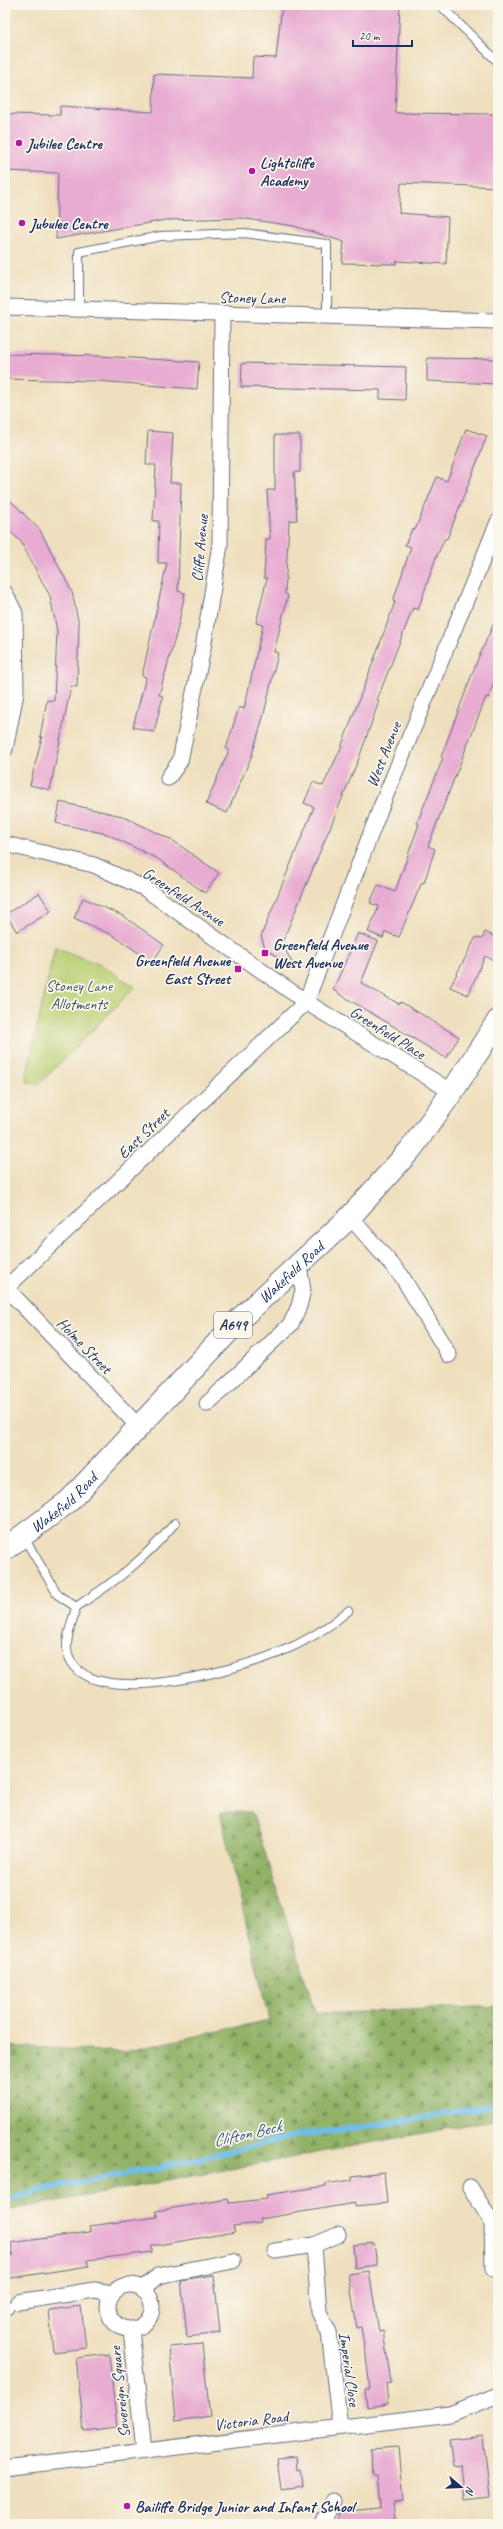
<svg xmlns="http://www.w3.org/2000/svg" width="503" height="2529" viewBox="0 0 503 2529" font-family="Caveat,sans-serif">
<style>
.forest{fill:url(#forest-firs);stroke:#567062}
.green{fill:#b9d075;stroke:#6a806a}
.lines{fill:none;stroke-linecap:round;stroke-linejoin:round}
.stream{stroke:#6dbee9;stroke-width:6}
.building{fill:#e8acd2}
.service-casing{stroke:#656d80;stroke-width:10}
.minor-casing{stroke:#656d80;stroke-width:17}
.primary-casing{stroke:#656d80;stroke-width:24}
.service{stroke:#fff;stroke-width:8}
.minor{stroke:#fff;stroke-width:15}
.primary{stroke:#fff;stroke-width:22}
.poi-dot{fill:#b5179e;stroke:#fbf7ec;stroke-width:1.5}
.labels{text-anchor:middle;stroke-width:3.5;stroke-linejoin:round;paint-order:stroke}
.shield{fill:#fbf7ec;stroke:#5e6b89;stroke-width:1}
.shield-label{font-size:15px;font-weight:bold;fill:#1b2f5e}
.poi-label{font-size:16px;font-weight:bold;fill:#1b2f5e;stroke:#fbf7ec;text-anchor:start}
.street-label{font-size:16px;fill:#1b2f5e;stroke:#fbf7ec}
.park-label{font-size:16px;fill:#425764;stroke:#fbf7ec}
.water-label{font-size:17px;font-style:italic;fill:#345a88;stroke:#fbf7ec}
</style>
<defs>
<pattern id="forest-firs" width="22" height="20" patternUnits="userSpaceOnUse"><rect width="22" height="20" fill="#92b266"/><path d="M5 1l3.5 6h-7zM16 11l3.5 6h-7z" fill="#769157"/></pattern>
</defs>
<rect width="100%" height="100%" fill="#fbf7ec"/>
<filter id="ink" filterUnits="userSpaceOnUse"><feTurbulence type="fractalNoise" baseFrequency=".025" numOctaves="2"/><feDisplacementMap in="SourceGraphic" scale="8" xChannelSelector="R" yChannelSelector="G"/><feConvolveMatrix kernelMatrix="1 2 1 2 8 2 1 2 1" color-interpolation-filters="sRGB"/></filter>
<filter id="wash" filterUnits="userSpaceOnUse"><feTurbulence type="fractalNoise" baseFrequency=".012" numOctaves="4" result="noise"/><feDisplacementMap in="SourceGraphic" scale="16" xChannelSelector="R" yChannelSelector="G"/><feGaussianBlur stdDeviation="0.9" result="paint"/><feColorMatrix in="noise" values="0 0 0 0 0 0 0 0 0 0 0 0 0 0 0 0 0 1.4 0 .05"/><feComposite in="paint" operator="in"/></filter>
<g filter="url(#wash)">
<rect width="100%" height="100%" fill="#efdfbe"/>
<path class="forest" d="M 220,1812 L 252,1812 L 316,2014 L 498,2006 L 498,2119 L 5,2211 L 5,2046 L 124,2052 L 269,2020 Z"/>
<path class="green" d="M 55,947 L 103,966 L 135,987 L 38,1085 L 25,1081 Z"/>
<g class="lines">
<path class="stream" d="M 5,2201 L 49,2188 L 157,2168 L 300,2135 L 409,2120 L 498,2104"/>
</g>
<g id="blocks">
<path class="building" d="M 282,5 L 400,5 L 395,113 L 498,114 L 498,187 L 401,183 L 399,213 L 448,217 L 446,264 L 397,261 L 396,264 L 342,263 L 344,242 L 294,226 L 240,218 L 166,220 L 56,239 L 58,173 L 5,171 L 5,114 L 60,115 L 60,106 L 153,112 L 154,74 L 252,78 L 253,57 L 276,58 Z
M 5,354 L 99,356 L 199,362 L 197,389 L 98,381 L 5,379 Z
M 427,358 L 498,359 L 498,384 L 427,381 Z
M 242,363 L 406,367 L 405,400 L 380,399 L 380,390 L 241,387 Z
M 466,429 L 487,436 L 447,539 L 445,538 L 435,560 L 418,610 L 413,608 L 377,700 L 379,701 L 359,758 L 282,943 L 295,969 L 265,948 L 261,936 L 314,807 L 304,803 L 313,782 L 323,786 L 340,750 L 368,676 L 395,602 L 393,601 L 411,547 L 405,545 L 412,529 L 415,530 L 437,477 L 447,481 Z
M 148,431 L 173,433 L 170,483 L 181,483 L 178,591 L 185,593 L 177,631 L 159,695 L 163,696 L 154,732 L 133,727 L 146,677 L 142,676 L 167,563 L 158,563 L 159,521 L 153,521 L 156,465 L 146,465 Z
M 275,435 L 300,435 L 300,472 L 294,472 L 297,520 L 289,521 L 285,594 L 288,595 L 274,652 L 278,653 L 264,714 L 252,755 L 227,813 L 206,804 L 229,750 L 226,749 L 239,707 L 244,709 L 263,625 L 256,623 L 267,578 L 264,578 L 266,539 L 270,539 L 267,490 L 275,490 Z
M 5,495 L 40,530 L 72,592 L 79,625 L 77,687 L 71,686 L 50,790 L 30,785 L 42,737 L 40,737 L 47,700 L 54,701 L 57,631 L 50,596 L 21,542 L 5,526 Z
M 498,614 L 498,673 L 488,698 L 486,697 L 428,846 L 435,849 L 424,883 L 422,882 L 399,937 L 385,932 L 383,938 L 368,932 L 379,906 L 370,903 L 378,885 L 395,892 L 419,824 L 417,823 L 443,758 L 441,757 L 477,661 Z
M 60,802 L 122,816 L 172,840 L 219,873 L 205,893 L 158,859 L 107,834 L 56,823 Z
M 39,893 L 51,911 L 17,932 L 6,914 Z
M 83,898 L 123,916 L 164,945 L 152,962 L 114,936 L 74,918 Z
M 485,932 L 498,938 L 498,949 L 493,960 L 485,956 L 468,995 L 450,987 L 476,937 L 482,939 Z
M 358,933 L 378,941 L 361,983 L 399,1004 L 401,1002 L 459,1037 L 446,1058 L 333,990 Z
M 384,2172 L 387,2203 L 355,2206 L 355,2203 L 260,2219 L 261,2223 L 233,2226 L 235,2232 L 152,2246 L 152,2252 L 88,2260 L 89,2266 L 5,2279 L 5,2256 L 13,2256 L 11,2243 L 90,2232 L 89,2226 L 157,2217 L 156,2211 L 228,2199 L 229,2203 L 267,2199 L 266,2195 L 326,2186 L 325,2184 L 352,2180 L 352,2176 Z
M 374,2243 L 377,2265 L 355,2268 L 353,2245 Z
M 369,2271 L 379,2332 L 383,2331 L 391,2382 L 386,2383 L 388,2404 L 367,2407 L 365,2390 L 370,2389 L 366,2356 L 361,2327 L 357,2328 L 348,2274 Z
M 214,2275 L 220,2333 L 187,2337 L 181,2280 Z
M 81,2306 L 86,2348 L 53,2352 L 49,2310 Z
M 202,2344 L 210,2416 L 176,2421 L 169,2347 Z
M 109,2354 L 117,2427 L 84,2431 L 76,2358 Z
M 483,2436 L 490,2497 L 465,2500 L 461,2465 L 453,2466 L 449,2440 Z
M 398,2447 L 403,2502 L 393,2503 L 395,2519 L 390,2520 L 390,2524 L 339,2524 L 338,2513 L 379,2509 L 376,2475 L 372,2475 L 371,2449 Z
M 296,2456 L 297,2470 L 301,2469 L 303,2486 L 281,2489 L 277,2458 Z"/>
</g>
</g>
<g filter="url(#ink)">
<use href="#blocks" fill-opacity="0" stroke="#656d80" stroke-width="1"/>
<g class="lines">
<g class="service-casing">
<path id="service" d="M 440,5 L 498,62
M 79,309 L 79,252 L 161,236 L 244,233 L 327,244 L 327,317
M 23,1536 L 58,1595 L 76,1607 C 116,1581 144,1560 175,1523
M 76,1607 C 73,1621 64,1640 68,1654 C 86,1714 238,1669 278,1653 C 303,1643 327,1629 348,1611"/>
</g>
<g class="minor-casing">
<path id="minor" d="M 5,307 L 498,321
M 5,593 L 15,613 L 16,693 L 5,749
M 168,778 L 180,761 L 203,648 L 220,545 L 222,314
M 5,844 L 94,865 L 144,888 L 306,1002 L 452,1092
M 350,1217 L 401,1275 L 449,1355
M 6,1288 L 138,1426
M 5,1289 L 306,1002 L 381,807 L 498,522
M 207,1404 L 291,1324 L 299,1306 L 303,1290 L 299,1267
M 470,2187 L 492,2222 L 493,2269
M 314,2245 L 319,2312 L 329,2332 L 340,2427
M 275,2251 L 314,2245 L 338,2235
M108 2307a22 22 0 1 1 44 0a22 22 0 1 1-44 0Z
M 143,2288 L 158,2276 L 233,2261
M 18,2302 L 94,2290 L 112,2293
M 5,2308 L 6,2308
M 131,2329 L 144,2451
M 5,2468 L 450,2414 L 498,2395
M 322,2524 L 333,2501"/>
</g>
<g class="primary-casing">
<g id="primary">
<path id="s1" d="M 5,1549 L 69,1501 L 242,1317 L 350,1217 L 411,1149 L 452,1092 L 498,1021"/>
</g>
</g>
<use href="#service" class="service"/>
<use href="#minor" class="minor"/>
<use href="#primary" class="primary"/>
</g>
</g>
<g class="poi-dot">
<circle cx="19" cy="143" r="4"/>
<circle cx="252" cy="171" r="4"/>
<circle cx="22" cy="223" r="4"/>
<rect x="261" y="949" width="8" height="8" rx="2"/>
<rect x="234" y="965" width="8" height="8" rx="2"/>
<circle cx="127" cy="2506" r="4"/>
</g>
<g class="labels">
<rect class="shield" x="214" y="1312" width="38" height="26" rx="3"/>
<g class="shield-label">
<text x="233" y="1330">A649</text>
</g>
<g class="poi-label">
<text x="27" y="149">Jubilee Centre</text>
<text x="260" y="168">Lightcliffe<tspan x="260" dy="18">Academy</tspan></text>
<text x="30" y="229">Jubulee Centre</text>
<text x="273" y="950">Greenfield Avenue<tspan x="273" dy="18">West Avenue</tspan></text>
<text x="230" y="966" text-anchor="end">Greenfield Avenue<tspan x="230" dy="18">East Street</tspan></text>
<text x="135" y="2512">Bailiffe Bridge Junior and Infant School</text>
</g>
<g class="street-label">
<text transform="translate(252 297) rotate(1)" y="6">Stoney Lane</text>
<text transform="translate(199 548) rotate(-85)" y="6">Cliffe Avenue</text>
<text transform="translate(383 754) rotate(-68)" y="6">West Avenue</text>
<text transform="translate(184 896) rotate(33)" y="6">Greenfield Avenue</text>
<text transform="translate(388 1032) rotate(32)" y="6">Greenfield Place</text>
<text transform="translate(143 1133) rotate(-44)" y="6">East Street</text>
<text dy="6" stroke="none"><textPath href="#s1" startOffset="399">Wakefield Road</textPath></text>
<text transform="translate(85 1345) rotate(46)" y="6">Holme Street</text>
<text dy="6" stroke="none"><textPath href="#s1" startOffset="75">Wakefield Road</textPath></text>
<text transform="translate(350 2369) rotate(82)" y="6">Imperial Close</text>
<text transform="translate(119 2392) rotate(-96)" y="6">Sovereign Square</text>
<text transform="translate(251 2420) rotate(-7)" y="6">Victoria Road</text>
</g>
<g class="park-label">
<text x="79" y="991">Stoney Lane<tspan x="79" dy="18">Allotments</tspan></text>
</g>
<g class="water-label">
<text transform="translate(247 2133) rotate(-13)" y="6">Clifton Beck</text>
</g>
</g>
<rect width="503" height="2529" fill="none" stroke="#fbf7ec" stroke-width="20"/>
<g transform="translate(461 2487) rotate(109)" stroke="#fbf7ec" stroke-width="3" paint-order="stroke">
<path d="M0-3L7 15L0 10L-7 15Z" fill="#1b2f5e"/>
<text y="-6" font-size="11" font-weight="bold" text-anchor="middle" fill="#1b2f5e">N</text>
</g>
<path d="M353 40v6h59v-6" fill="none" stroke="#1b2f5e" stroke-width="2"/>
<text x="359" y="40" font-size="12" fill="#1b2f5e" stroke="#fbf7ec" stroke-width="3" paint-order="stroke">20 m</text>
</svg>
